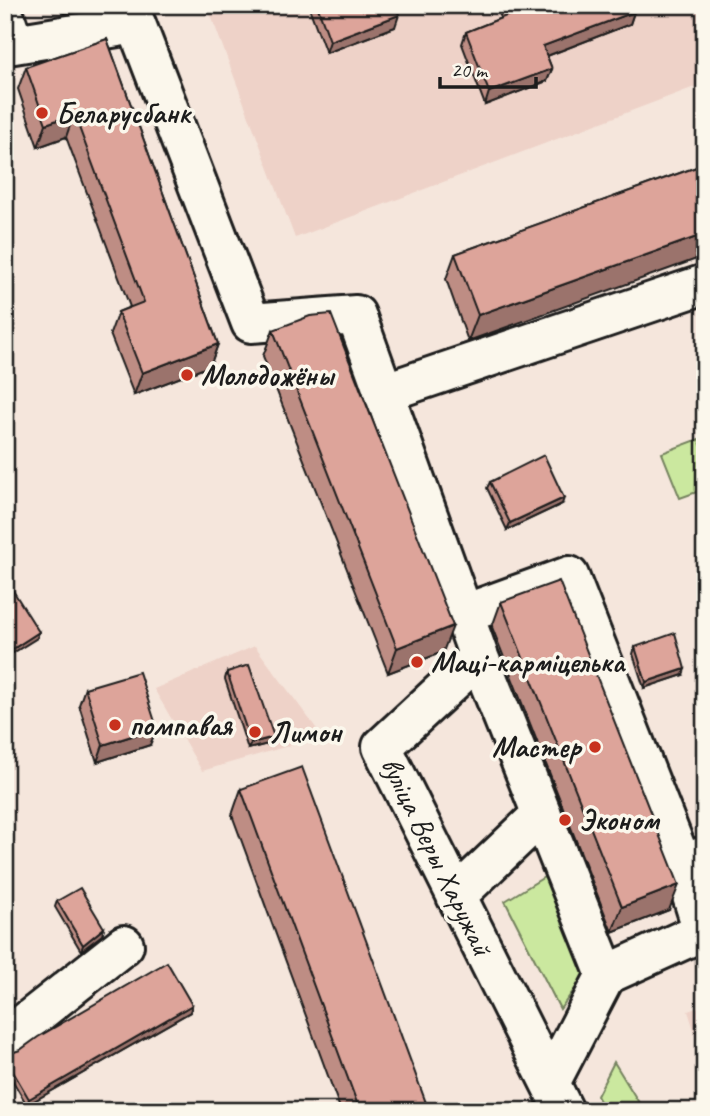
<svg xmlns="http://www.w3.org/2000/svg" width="710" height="1116" viewBox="0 0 710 1116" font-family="Caveat,sans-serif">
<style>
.built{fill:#eed2c8}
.green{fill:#cbe89f;stroke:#74825e;stroke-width:2}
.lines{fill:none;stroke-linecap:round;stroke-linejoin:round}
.minor-casing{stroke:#1c1c1c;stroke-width:44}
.minor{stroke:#fbf7ec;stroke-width:38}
.wall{fill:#be8d84;stroke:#1c1c1c;stroke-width:2}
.shaded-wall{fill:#9b736c;stroke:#1c1c1c;stroke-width:2}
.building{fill:#dda49a;stroke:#1c1c1c;stroke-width:2}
.poi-dot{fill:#c8321e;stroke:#fbf7ec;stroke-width:2.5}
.labels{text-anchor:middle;stroke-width:7;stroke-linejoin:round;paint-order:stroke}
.poi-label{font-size:30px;font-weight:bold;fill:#1c1c1c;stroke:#fbf7ec;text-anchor:start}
.street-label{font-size:30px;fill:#1c1c1c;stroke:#fbf7ec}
</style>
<rect width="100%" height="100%" fill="#f5e6dc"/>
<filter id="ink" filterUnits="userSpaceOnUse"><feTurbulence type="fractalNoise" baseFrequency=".0143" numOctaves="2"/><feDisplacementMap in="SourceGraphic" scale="14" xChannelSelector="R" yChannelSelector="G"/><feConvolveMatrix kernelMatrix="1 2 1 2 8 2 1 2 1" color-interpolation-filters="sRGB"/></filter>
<g filter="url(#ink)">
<path class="built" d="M 207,5 L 705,5 L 705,83 L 295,238 Z
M 255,646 L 322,736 L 202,771 L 154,689 Z
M 705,1005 L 705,1065 L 688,1011 Z"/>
<path class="green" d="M 699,439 L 705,455 L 705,489 L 680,498 L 662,453 Z
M 546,876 L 588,971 L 560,1009 L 505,901 Z
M 614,1062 L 644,1111 L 606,1111 L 597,1096 Z"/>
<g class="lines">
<g class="minor-casing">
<path id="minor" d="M 5,18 L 14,44 L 136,24 L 251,323 L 356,315 L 479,657 L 606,975
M 383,393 L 705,284
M 464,614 L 569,576 L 682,864
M 479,657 L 382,747 L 550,1083
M 456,896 L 542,814
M 5,1039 L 124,945
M 564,1111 L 550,1083 L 606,975 L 703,931 L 682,864 L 705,856"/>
</g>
<use href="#minor" class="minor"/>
</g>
<path class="wall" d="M 61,5 L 84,5 L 64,13 Z
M 308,5 L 395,5 L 395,27 L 326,53 Z
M 496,5 L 632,5 L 634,12 L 630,24 L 547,56 L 552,69 L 547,81 L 485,105 L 462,44 L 466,32 L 501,18 Z
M 107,39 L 218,344 L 210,366 L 134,395 L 110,334 L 118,312 L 130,307 L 66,137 L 38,147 L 18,89 L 26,67 Z
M 705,164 L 468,341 L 446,279 L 455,254 Z
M 273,330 L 443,652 L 388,673 L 263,356 Z
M 490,482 L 562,504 L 507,530 L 487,488 Z
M 501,602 L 669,910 L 612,932 L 492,627 Z
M 635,647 L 683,675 L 644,688 L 633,654 Z
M 227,672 L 274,737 L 272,743 L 248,749 L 225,679 Z
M 85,688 L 150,745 L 97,762 L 79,705 Z
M 241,789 L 429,1111 L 341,1111 L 232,815 Z
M 57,901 L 104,928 L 102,935 L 81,951 L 55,907 Z
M 192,1005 L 190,1012 L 27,1105 L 5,1068 L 5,1055 Z"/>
<path class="shaded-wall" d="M 70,5 L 84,5 L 64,13 L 66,7 Z
M 634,12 L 630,24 L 539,59 L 543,46 Z
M 399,15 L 395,27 L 326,53 L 330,41 Z
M 552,69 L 547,81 L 485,105 L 489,92 Z
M 74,114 L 66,137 L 38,147 L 46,124 Z
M 705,234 L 705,256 L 468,341 L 478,315 Z
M 218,344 L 210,366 L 134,395 L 142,373 Z
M 564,498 L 562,504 L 507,530 L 510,523 Z
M 453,626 L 443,652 L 388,673 L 397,648 Z
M 39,632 L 37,638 L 5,658 L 5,654 Z
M 685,669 L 683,675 L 644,688 L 646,682 Z
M 157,728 L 150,745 L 97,762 L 103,745 Z
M 274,737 L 272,743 L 248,749 L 251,743 Z
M 679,885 L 669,910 L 612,932 L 622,907 Z
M 104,928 L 102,935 L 81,951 L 83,945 Z
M 192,1005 L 190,1012 L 27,1105 L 29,1099 Z"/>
<path class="building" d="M 317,5 L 395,5 L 399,15 L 330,41 Z
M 505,5 L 632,5 L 634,12 L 543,46 L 552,69 L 489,92 L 466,32 L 509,15 Z
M 107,39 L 218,344 L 142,373 L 118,312 L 144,302 L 74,114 L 46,124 L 26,67 Z
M 705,164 L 705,234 L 478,315 L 455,254 Z
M 331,314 L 453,626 L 397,648 L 273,330 L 310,316 Z
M 544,455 L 564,498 L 510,523 L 490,482 Z
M 5,578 L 39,632 L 5,654 Z
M 559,581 L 679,885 L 622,907 L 501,602 Z
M 675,633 L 685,669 L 646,682 L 635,647 Z
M 249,665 L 274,737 L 251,743 L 227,672 Z
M 139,672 L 157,728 L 103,745 L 85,688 Z
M 302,767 L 429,1111 L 360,1111 L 241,789 Z
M 80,888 L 104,928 L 83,945 L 57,901 Z
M 167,962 L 192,1005 L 29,1099 L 5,1058 L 5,1055 L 20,1050 L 38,1037 Z"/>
</g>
<g class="poi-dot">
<circle cx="42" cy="113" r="7"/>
<circle cx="187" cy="375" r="7"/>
<circle cx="417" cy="662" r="7"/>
<circle cx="115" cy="725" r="7"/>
<circle cx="255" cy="732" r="7"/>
<circle cx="595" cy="747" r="7"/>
<circle cx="565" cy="820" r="7"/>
</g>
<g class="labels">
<g class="poi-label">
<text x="56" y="123">Беларусбанк</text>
<text x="201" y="385">Молодожёны</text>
<text x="431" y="672">Маці-карміцелька</text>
<text x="129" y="735">помпавая</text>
<text x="269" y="742">Лимон</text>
<text x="581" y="757" text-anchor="end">Мастер</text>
<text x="579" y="830">Эконом</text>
</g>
<g class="street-label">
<text transform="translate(437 856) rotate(64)" y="10">вуліца Веры Харужай</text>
</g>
</g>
<rect width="710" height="1116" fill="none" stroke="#fbf7ec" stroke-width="28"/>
<rect x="14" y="14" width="682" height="1088" fill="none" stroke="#1c1c1c" stroke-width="2.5" filter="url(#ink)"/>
<path d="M440 77v10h96v-10" fill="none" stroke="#1c1c1c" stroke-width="3.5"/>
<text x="451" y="77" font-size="21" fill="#1c1c1c" stroke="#fbf7ec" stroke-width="5" paint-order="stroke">20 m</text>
</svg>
